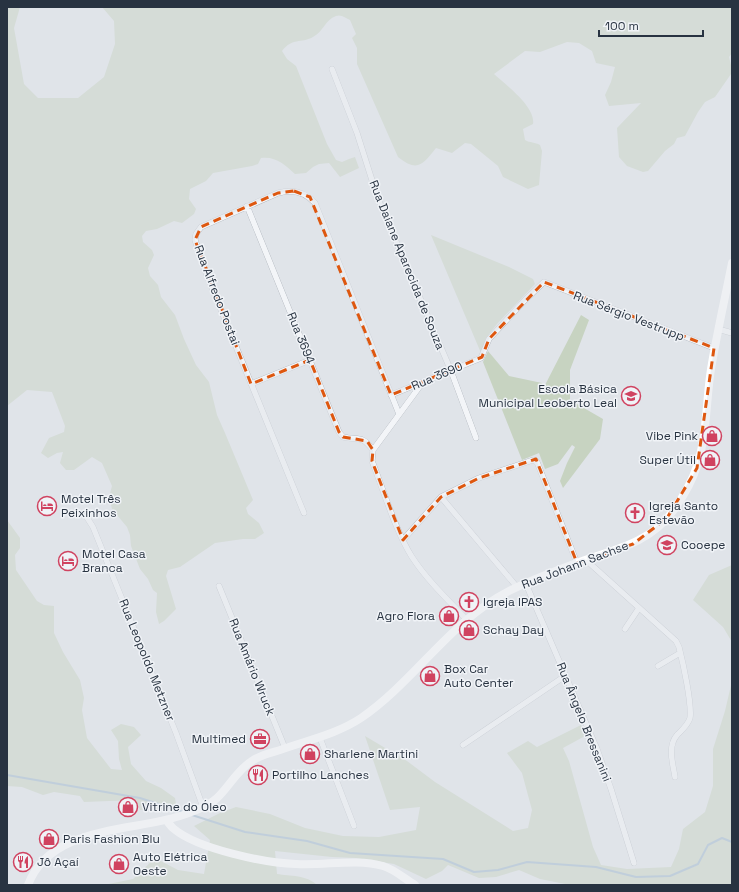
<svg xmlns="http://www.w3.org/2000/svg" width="739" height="892" viewBox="0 0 739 892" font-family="'Space Grotesk',sans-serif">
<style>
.green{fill:#c7d3c1}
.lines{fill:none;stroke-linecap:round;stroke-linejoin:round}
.stream{stroke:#9ab4ca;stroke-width:2}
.street-casing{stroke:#a5abb3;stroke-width:6}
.street{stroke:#f3f5f8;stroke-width:5.5}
.secondary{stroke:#fff;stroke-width:8}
.marked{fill:none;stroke:#de570f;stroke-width:3;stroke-dasharray:8 5;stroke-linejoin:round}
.labels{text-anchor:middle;stroke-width:3;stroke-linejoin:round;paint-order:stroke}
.street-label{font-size:12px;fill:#283341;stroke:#f0f3f7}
.poi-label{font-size:12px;fill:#283341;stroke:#f0f3f7;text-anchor:start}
</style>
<rect width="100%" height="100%" fill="#e0e4e9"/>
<path class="green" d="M 7,7 L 20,7 L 14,28 L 24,84 L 38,98 L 78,98 L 104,77 L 115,44 L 114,21 L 102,7 L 732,7 L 732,53 L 729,57 L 732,69 L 731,74 L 715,97 L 705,102 L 698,112 L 685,136 L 677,138 L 674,144 L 665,151 L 648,171 L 643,172 L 627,166 L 619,157 L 617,128 L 641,103 L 609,106 L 605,95 L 611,82 L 615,67 L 596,63 L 592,51 L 579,43 L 567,42 L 540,52 L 525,51 L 494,74 C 506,85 536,107 533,124 L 523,129 L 525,140 C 530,143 535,142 540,145 L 542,151 L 539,185 L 528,189 L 503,177 L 498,166 L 471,144 L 465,143 L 452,153 L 436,148 C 423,164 418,173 398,157 L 357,64 L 357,48 L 352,38 L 356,34 L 350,20 C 346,18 341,14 336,16 C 325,20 323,32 313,37 C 300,44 293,37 282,51 L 287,59 L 296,66 L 327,144 L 336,160 L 342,162 L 349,159 L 355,157 L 359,168 L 340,177 L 329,163 L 319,164 L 313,167 L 306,173 L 295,174 C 285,165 276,156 261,158 L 258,164 L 252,166 L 213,173 L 206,181 L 190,189 L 189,199 L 196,209 L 194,214 L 182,223 L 174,221 L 157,229 L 146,231 L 142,236 L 143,242 L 152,250 L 154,255 L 148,268 L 150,276 L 158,285 L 161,297 L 175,315 L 184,339 L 196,365 L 209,382 L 217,415 L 225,433 L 253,500 L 246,508 L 248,514 L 259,523 L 264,533 L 255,539 L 243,539 L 215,543 L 180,567 L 168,570 L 166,576 L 176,609 L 164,621 L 159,624 L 156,612 L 157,593 L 153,590 L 148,579 L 140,569 L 131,546 L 130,535 L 127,527 L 112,509 L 109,497 L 112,486 L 102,463 L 92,457 L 74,470 L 66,470 L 60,463 L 63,452 L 57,453 L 48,458 L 41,453 L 49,438 L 64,432 L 65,426 L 52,392 L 27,390 L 7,406 Z
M 431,235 L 509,267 L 533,279 L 535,284 L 497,324 L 486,338 L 481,353 Z
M 581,315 L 589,320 L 570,370 L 570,400 L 603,419 L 600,439 L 563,488 L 560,481 L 567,463 L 575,447 L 572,445 L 558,464 L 545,469 L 539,453 L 522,460 L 483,362 L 488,351 L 509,376 L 542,383 L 544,387 Z
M 7,520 L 20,538 L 20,548 L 15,555 L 16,570 L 37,601 L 44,605 L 54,606 L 54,633 L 63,652 L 80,680 L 84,698 L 82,710 L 87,738 L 111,769 L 122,770 L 119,759 L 118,741 L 111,730 L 121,724 L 134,727 L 141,735 L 128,747 L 131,764 L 146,781 L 161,788 L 175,798 L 176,804 L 164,810 L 140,810 L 135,800 L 84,802 L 80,796 L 54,792 L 43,795 L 22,787 L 7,786 Z
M 732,565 L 732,642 L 723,627 L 693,600 L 709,575 Z
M 732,681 L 731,885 L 570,885 L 540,879 L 519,870 L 496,877 L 479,878 L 448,865 L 442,871 L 426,879 L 394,864 L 356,858 L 332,857 L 275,851 L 277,874 C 290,876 307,875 317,885 L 104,885 L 133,879 L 155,858 L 178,870 L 204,874 L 210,840 L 194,826 L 220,813 L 236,807 L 270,814 L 305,828 L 343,836 L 379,837 L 416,830 L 420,807 L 390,810 L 365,736 L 407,761 L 435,782 L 513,831 L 528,828 L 532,810 L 522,773 L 507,753 L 528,741 L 537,747 L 581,725 L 585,736 L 563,748 L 569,761 L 593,847 L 601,865 L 627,869 L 671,867 L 679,849 L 683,829 L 705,812 L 713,786 L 713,749 L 725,711 Z"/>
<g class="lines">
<path class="stream" d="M 7,775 L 140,798 L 183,812
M 192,815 L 245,832 L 307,841 L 350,853 L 443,859 L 474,872 L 498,870 L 527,862 L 596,867 L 636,877 L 670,876 L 698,864 L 708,845 L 722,838 L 732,842"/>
<g class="street-casing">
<path id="street" d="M 332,69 L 357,133 L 378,199 L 451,371 L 476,438
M 247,206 L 339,432 L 343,437 C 359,441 361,434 373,450
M 718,329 L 732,333
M 251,384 L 310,360
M 391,395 L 481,358 L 489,339 L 525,300 L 544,282 L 714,348
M 373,450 L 372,461 C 384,491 395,530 412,557 C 427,580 448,600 467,620
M 373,450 L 423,382
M 441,497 L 517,587
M 304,513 L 206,273 L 195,240 L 196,234 L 201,227 L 278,193 C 292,189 305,192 315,203 L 399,414
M 86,516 L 93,527 L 176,733 L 203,807
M 403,540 L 441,497 L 479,478 L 533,460 L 537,462 L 577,563
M 586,560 L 676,641 L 679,647 C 683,663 692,703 690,718 C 688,725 682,730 677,735 C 667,747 673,764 675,777
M 526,584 L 597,749 L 611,789 L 634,863
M 219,586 L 285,748
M 625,629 L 639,608
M 658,666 L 680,653
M 320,738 L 354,826
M 463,745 L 565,676"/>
</g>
<use href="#street" class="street"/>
<path class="secondary" d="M 166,820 C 169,823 171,827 174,829 C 198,849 265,863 296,864 C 325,866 355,858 383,866 C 394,869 405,879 415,885
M 28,885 C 50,826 130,832 180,816 C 192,812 207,807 217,798 C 229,787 237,770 252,761 C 260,755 270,753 280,750 C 308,740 337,734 361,718 C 415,681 450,621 509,591 C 533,579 560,569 585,560 C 618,549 652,541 673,511 C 683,497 692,482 697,466 C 707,435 706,401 711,369 C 717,333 725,298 732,263"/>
</g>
<path d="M0 0H739V892H0ZM 294,191 L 310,197 L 391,395 L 482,357 L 489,339 L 544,282 L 714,348 L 697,468 L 667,518 L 633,544 L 577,563 L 536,459 L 479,478 L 441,497 L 403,540 L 372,461 L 373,450 L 367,441 L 343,437 L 339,432 L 310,360 L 251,384 L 195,240 L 201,227 L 278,193 Z" fill="#e0e4e9" fill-opacity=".55" fill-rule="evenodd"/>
<path class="marked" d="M 294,191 L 310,197 L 391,395 L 482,357 L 489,339 L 544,282 L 714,348 L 697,468 L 667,518 L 633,544 L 577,563 L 536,459 L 479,478 L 441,497 L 403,540 L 372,461 L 373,450 L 367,441 L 343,437 L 339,432 L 310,360 L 251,384 L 195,240 L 201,227 L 278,193 Z"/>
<defs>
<g id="school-ring" transform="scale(1)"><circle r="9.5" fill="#f0f3f7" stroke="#d04360" stroke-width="1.5"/><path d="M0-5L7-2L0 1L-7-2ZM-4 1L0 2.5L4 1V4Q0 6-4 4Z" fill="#d04360"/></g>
<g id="shop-ring" transform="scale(1)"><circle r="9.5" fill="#f0f3f7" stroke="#d04360" stroke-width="1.5"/><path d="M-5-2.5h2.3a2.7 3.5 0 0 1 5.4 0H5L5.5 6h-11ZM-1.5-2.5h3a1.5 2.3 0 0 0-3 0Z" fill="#d04360"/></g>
<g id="hotel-ring" transform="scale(1)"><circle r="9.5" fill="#f0f3f7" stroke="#d04360" stroke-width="1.5"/><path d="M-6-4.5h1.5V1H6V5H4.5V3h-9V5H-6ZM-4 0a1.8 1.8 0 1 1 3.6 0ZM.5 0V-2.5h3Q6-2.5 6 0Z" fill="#d04360"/></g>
<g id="church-ring" transform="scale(1)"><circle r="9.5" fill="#f0f3f7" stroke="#d04360" stroke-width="1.5"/><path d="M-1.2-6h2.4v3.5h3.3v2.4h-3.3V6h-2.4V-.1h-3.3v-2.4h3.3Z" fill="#d04360"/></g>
<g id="university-ring" transform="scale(1)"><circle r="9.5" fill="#f0f3f7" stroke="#d04360" stroke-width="1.5"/><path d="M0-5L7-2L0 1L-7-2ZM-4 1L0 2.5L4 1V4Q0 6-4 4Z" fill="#d04360"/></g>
<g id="office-ring" transform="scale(1)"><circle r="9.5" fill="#f0f3f7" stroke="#d04360" stroke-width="1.5"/><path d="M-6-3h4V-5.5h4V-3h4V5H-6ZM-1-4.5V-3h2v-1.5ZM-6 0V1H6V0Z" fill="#d04360"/></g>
<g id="restaurant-ring" transform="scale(1)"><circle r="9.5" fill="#f0f3f7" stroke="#d04360" stroke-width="1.5"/><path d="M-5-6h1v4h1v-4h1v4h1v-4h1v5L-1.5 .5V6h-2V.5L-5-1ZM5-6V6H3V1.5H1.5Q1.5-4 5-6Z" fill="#d04360"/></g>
</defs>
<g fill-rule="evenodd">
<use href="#school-ring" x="631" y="396"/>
<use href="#shop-ring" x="712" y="436"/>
<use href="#shop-ring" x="710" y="460"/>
<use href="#hotel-ring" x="47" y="506"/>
<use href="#church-ring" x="635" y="513"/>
<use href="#university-ring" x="667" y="545"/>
<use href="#hotel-ring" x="68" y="561"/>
<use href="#church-ring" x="469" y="602"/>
<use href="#shop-ring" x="449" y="616"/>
<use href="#shop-ring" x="469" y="630"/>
<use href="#shop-ring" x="430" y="676"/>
<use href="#office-ring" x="260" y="739"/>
<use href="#shop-ring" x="310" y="754"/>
<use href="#restaurant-ring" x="258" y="775"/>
<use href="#shop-ring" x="128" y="807"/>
<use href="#shop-ring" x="49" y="839"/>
<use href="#restaurant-ring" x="23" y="862"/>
<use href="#shop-ring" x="119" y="864"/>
</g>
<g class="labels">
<g class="street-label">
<text transform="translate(407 265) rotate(68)" y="4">Rua Daiane Aparecida de Souza</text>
<text transform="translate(217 295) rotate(69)" y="4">Rua Alfredo Postai</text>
<text transform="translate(629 316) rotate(21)" y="4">Rua Sérgio Vestrupp</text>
<text transform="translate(301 338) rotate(68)" y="4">Rua 3694</text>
<text transform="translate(437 376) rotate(-23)" y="4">Rua 3690</text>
<text transform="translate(575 565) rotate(-21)" y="4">Rua Johann Sachse</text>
<text transform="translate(147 660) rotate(68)" y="4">Rua Leopoldo Metzner</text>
<text transform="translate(252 667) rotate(68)" y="4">Rua Amário Wruck</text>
<text transform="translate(584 722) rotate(68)" y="4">Rua Ângelo Bressanini</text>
</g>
<g class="poi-label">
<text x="617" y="393" text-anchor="end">Escola Básica<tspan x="617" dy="14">Municipal Leoberto Leal</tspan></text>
<text x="698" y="440" text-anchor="end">Vibe Pink</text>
<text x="696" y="464" text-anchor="end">Super Útil</text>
<text x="61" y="503">Motel Três<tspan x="61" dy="14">Peixinhos</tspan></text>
<text x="649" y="510">Igreja Santo<tspan x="649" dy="14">Estevão</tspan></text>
<text x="681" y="549">Cooepe</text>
<text x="82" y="558">Motel Casa<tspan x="82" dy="14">Branca</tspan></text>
<text x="483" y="606">Igreja IPAS</text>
<text x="435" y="620" text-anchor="end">Agro Flora</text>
<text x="483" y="634">Schay Day</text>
<text x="444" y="673">Box Car<tspan x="444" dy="14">Auto Center</tspan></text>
<text x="246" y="743" text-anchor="end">Multimed</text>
<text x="324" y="758">Sharlene Martini</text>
<text x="272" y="779">Portilho Lanches</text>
<text x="142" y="811">Vitrine do Óleo</text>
<text x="63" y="843">Paris Fashion Blu</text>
<text x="133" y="861">Auto Elétrica<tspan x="133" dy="14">Oeste</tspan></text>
<text x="37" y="866">Jô Açaí</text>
</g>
</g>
<rect width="739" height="892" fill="none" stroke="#283341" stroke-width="16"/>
<path d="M599 30v6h104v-6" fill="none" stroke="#283341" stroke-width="2"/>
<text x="605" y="30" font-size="12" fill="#283341" stroke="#f0f3f7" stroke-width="3" paint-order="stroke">100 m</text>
</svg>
